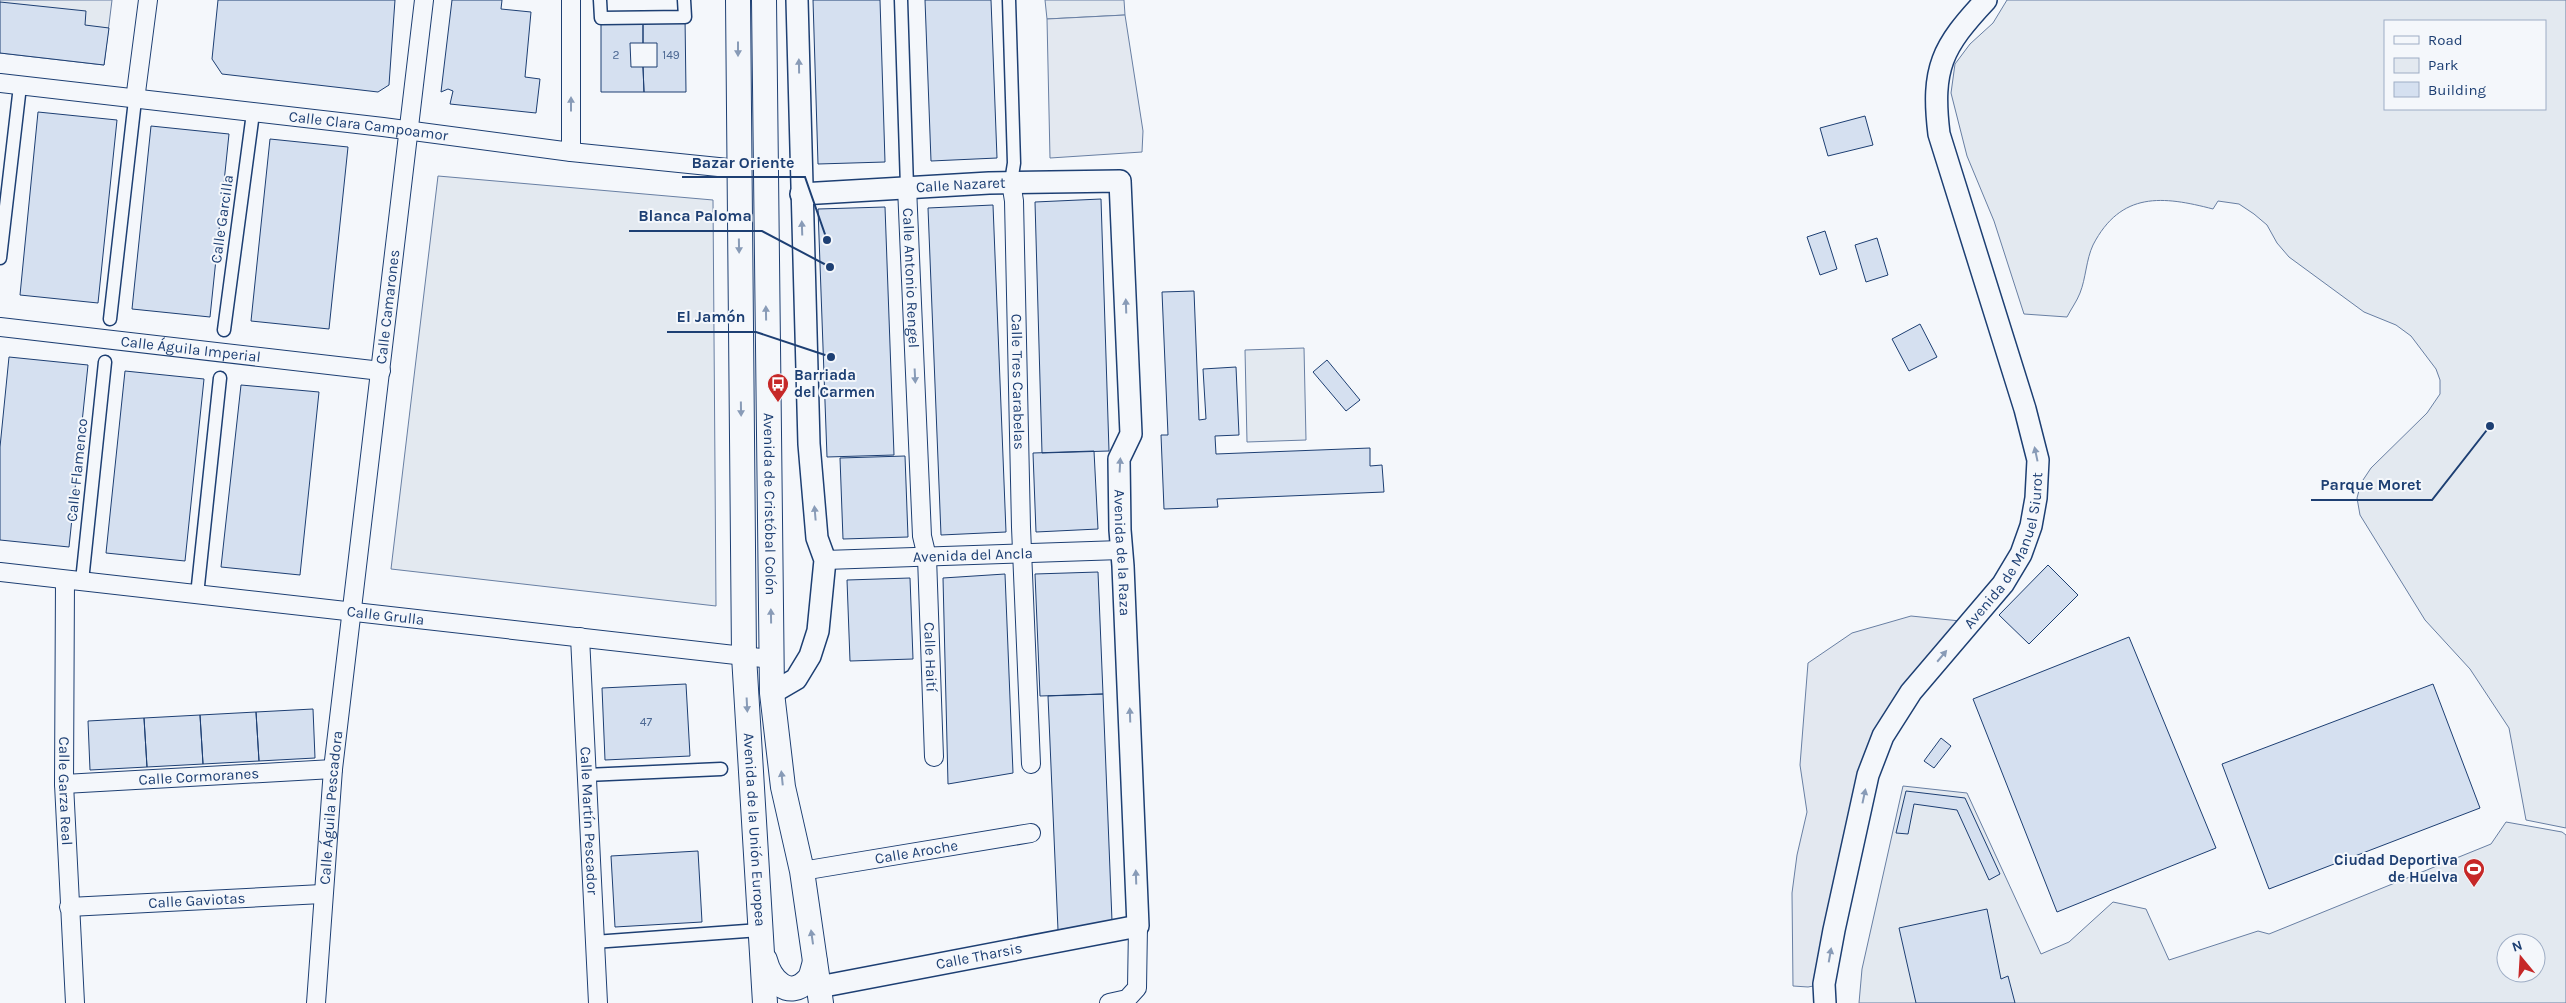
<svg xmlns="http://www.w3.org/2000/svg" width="2566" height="1003" viewBox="0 0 2566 1003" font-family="Karla,sans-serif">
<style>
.green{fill:#e3e9f0;stroke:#687fa3;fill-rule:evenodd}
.parking{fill:#e3e8f0;stroke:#687fa3}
.building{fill:#d5e0f0;stroke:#1d3f73}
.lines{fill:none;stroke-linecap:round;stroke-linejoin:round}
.pedestrian-casing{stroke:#1d3f73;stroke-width:15}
.minor-casing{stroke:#1d3f73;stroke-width:20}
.tertiary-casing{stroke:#1d3f73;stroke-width:24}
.secondary-casing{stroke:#1d3f73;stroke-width:26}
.pedestrian{stroke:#f4f7fb;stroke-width:12}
.minor{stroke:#f4f7fb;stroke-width:18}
.tertiary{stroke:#f4f7fb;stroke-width:21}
.secondary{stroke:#f4f7fb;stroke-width:24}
.oneway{fill:#889bb7}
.labels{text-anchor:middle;stroke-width:4;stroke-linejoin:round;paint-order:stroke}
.number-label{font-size:12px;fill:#4b6792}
.street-label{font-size:15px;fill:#1d3f73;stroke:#f4f7fb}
.poi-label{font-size:15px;font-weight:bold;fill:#1d3f73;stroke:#f4f7fb;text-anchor:start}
.leader{fill:none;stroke:#1d3f73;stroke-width:2}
.callout-dot{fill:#1d3f73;stroke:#f4f7fb;stroke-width:2}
.callout-label{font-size:16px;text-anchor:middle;font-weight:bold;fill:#1d3f73;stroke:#f4f7fb;stroke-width:4;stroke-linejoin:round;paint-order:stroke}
</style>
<rect width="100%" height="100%" fill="#f4f7fb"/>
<path class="green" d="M 0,0 L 112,0 L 104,65 L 0,53 Z
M 1045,0 L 1124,0 L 1125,15 L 1047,19 Z
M 2007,0 L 2566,0 L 2566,828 L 2526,820 L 2509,728 L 2470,669 L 2425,620 L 2360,515 L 2357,498 L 2361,483 L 2371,468 L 2427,413 L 2440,394 L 2440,380 L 2436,369 L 2411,336 L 2396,325 L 2364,312 L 2289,257 L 2277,243 L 2267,225 L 2254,214 L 2239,204 L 2218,201 L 2213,209 C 2163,196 2121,191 2093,245 C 2086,260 2086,278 2080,293 C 2077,301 2071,309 2067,317 L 2024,314 L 1994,221 L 1967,156 L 1951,93 L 1955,64 L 1970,44 L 1993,23 ZM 2385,21 L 2545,21 L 2545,109 L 2385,109 Z
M 438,176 L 713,200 L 716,606 L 391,569 Z
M 1304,348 L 1306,440 L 1247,442 L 1245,350 Z
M 1903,786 L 1967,793 L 2041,954 L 2069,942 L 2113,902 L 2146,909 L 2169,960 L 2258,931 L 2269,934 L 2491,844 L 2506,822 L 2562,832 L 2566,835 L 2566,1003 L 1859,1003 L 1862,969 ZM 2506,943 L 2536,943 L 2536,973 L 2506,973 Z"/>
<path class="parking" d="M 1125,15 L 1143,131 L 1142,152 L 1050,158 L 1047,19 Z
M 1911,616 L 1970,622 L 1883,736 L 1824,984 L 1808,987 L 1793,986 L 1792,893 L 1797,855 L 1807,812 L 1800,765 L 1808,663 L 1852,633 Z"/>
<path class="building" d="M 218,0 L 395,0 L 389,85 L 378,92 L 222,74 L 212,59 Z
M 452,0 L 502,0 L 501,9 L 531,12 L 525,77 L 540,79 L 536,113 L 450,104 L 453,91 L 448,89 L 441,92 Z
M 813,0 L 880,0 L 885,162 L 818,164 Z
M 925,0 L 991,0 L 997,158 L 931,161 Z
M 0,2 L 86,11 L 85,25 L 109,28 L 104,65 L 0,53 Z
M 685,17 L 686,92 L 644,92 L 643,67 L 657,67 L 657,43 L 643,43 L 643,18 Z
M 601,18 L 643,18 L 643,43 L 630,43 L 631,67 L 643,67 L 644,92 L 601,92 Z
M 38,112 L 117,120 L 98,303 L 20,295 Z
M 1865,116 L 1873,145 L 1828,156 L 1820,128 Z
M 151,126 L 229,134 L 210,317 L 132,309 Z
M 270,139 L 348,147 L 329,329 L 251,321 Z
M 1101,199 L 1109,451 L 1042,453 L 1035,202 Z
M 993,205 L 1006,532 L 941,535 L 928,208 Z
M 885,207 L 894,455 L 827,457 L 818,209 Z
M 1825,231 L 1837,269 L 1820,275 L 1807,237 Z
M 1877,238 L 1888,275 L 1866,282 L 1855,245 Z
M 1194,291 L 1199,420 L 1206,419 L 1203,369 L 1236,367 L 1239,435 L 1215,436 L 1216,454 L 1370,448 L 1370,466 L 1382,465 L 1384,492 L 1217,499 L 1218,507 L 1164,509 L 1161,435 L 1168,435 L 1162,292 Z
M 1920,324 L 1937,357 L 1909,371 L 1892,339 Z
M 9,357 L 88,365 L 69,547 L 0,540 L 0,447 Z
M 1327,360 L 1360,400 L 1346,411 L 1313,372 Z
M 125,371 L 204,379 L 185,561 L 106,553 Z
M 241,385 L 319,392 L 300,575 L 221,567 Z
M 1094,451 L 1098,529 L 1036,532 L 1033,453 Z
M 905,456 L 908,537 L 843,539 L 840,458 Z
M 2048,565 L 2078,595 L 2029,644 L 1999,615 Z
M 1098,572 L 1103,694 L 1040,696 L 1035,574 Z
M 1005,574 L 1013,773 L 948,784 L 943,578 Z
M 910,578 L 913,659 L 850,661 L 847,580 Z
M 2129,637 L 2216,848 L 2057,912 L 1973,699 Z
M 686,684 L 690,756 L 605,760 L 602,688 Z
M 2433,684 L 2480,808 L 2269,889 L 2222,764 Z
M 1103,694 L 1112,921 L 1058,930 L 1048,696 Z
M 313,709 L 315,758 L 259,761 L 256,712 Z
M 256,712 L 259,761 L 203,764 L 200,715 Z
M 200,715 L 203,764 L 147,767 L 144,718 Z
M 144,718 L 147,767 L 90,770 L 88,721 Z
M 1941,738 L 1951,746 L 1934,768 L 1924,761 Z
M 1906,791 L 1965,798 L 2000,874 L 1989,880 L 1957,810 L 1914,804 L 1908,834 L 1896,833 Z
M 698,851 L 702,922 L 615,927 L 611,856 Z
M 1987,909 L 2001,979 L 2008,976 L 2015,1003 L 1916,1003 L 1899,928 Z"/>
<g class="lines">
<g class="pedestrian-casing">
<path id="pedestrian" d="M 600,0 L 601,18 L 685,17 L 684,0
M 901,0 L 907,187
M 1009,0 L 1014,163 L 1011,182
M 0,258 L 20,86
M 110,319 L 135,100
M 224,330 L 253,113
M 82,581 L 105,362
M 197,595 L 220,378
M 586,775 L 721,769
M 594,942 L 760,930"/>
</g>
<g class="minor-casing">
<g id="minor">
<path id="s1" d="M 0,83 L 383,127 L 571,152 L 738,169"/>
<path d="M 135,100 L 148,0"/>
<path d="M 571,152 L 571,0"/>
<path id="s2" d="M 1011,182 L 1014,201 L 1021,527 L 1031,764"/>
<path id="s3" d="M 907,187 L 922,536 L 927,557 L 934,757"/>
<path id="s4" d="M 0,327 L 381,371"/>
<path id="s5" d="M 825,560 L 1121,550"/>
<path id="s6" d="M 0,572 L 771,659"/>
<path id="s7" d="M 65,580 L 64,784 L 75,1003"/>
<path id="s8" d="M 580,637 L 598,1003"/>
<path id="s9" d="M 64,784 L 333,769"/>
<path id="s10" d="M 802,871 L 1031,833"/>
<path id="s11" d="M 69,907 L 322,894"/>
<path id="s12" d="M 316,1003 L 333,769 L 424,0"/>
<path d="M 1109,1003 L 1127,999 L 1137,988 L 1138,926"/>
</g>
</g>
<g class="tertiary-casing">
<g id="tertiary">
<path id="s13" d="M 801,194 L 989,183 L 1120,181 L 1131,434 L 1119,459 L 1120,530 L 1123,566 L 1138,926 L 819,987"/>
<path d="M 772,693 L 796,679 L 810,656 L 818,631 L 825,560 L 817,538 L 809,444 L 797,0"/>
<path id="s14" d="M 1825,1003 L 1824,984 L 1834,930 L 1868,775 L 1883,736 L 1911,692 L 2003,584 L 2021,554 L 2031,526 L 2036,498 L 2038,460 L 2025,409 L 1939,134 C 1931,68 1942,47 1986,0"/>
</g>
</g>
<g class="secondary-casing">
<g id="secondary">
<path id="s15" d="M 738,0 L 744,656 L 765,1003"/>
<path id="s16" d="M 764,0 L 772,693 L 783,787 L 802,871 L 821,1003"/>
<path d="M 765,960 C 770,979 788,1001 808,980 C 812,976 813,967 815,962"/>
</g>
</g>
<use href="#pedestrian" class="pedestrian"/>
<use href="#minor" class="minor"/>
<use href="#tertiary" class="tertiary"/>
<use href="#secondary" class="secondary"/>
</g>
<defs><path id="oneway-solid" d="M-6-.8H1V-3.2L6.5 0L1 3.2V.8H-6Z" transform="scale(1.25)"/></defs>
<g class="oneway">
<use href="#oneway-solid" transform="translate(738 49) rotate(90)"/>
<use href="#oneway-solid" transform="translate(799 66) rotate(-91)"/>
<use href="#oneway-solid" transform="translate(571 104) rotate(-90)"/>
<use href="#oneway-solid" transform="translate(802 228) rotate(-92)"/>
<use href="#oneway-solid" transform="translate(739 246) rotate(89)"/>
<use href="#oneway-solid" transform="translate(1126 306) rotate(-92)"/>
<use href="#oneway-solid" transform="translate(766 313) rotate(-91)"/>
<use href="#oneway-solid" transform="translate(915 376) rotate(87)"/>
<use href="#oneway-solid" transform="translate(741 409) rotate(89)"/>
<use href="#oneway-solid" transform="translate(2036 454) rotate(-102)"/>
<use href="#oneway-solid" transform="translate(1120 465) rotate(-87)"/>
<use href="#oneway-solid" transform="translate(815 513) rotate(-95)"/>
<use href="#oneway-solid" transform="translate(771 616) rotate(-91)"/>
<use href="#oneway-solid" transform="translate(1942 656) rotate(-50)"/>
<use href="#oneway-solid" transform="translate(747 705) rotate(87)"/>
<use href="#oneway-solid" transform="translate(1130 715) rotate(-92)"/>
<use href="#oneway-solid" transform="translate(782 778) rotate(-96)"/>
<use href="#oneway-solid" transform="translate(1864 796) rotate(-78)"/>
<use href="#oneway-solid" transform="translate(1136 877) rotate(-92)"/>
<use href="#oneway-solid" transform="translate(812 937) rotate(-98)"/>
<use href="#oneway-solid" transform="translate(1830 955) rotate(-80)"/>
</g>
<defs>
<g id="bus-pin" transform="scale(1.125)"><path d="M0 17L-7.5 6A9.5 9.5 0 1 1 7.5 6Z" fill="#c62828" stroke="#f4f7fb"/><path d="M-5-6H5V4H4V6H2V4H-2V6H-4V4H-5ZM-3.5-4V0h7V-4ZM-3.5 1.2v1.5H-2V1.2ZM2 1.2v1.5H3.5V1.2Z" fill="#fff"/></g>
<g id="stadium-pin" transform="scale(1.125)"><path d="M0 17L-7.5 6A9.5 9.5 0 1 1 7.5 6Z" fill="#c62828" stroke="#f4f7fb"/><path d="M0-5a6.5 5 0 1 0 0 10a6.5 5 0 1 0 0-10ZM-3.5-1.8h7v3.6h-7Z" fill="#fff"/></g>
</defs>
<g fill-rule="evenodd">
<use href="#bus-pin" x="778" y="384"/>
<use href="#stadium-pin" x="2474" y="869"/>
</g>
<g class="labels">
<g class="number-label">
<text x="616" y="59">2</text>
<text x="671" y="59">149</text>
<text x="646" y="726">47</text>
</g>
<g class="street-label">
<text dy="5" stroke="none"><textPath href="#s1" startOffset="371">Calle Clara Campoamor</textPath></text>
<text dy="5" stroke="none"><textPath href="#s13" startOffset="160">Calle Nazaret</textPath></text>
<text transform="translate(222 219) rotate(-82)" y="5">Calle Garcilla</text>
<text dy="5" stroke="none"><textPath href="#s3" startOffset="91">Calle Antonio Rengel</textPath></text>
<text dy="5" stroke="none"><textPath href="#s12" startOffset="700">Calle Camarones</textPath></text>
<text dy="5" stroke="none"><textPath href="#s4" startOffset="192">Calle Águila Imperial</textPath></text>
<text dy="5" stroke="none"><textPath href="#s2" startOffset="200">Calle Tres Carabelas</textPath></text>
<text transform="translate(77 470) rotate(-84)" y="5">Calle Flamenco</text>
<text dy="5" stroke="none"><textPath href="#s16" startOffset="504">Avenida de Cristóbal Colón</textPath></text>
<text dy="5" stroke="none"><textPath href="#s14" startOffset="500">Avenida de Manuel Siurot</textPath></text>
<text dy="5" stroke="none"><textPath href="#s13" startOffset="694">Avenida de la Raza</textPath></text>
<text dy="5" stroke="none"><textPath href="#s5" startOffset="148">Avenida del Ancla</textPath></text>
<text dy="5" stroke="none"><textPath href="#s6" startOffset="388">Calle Grulla</textPath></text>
<text dy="5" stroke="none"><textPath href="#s3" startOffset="471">Calle Haití</textPath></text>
<text dy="5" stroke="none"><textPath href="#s9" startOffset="135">Calle Cormoranes</textPath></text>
<text dy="5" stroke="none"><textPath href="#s7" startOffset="211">Calle Garza Real</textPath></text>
<text dy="5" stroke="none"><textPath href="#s12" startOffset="196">Calle Águila Pescadora</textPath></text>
<text dy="5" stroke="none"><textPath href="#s8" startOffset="184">Calle Martín Pescador</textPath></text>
<text dy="5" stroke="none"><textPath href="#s15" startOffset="830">Avenida de la Unión Europea</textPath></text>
<text dy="5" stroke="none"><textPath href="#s10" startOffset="116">Calle Aroche</textPath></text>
<text dy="5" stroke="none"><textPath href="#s11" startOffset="128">Calle Gaviotas</textPath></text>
<text transform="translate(979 956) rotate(-11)" y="5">Calle Tharsis</text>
</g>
<g class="poi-label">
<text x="794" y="380">Barriada<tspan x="794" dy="17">del Carmen</tspan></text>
<text x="2458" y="865" text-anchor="end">Ciudad Deportiva<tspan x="2458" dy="17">de Huelva</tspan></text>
</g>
</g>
<path class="leader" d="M827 240L805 177H682M830 267L762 231H629M831 357L756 332H667M2490 426L2432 500H2311"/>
<g class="callout-dot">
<circle cx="827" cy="240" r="5"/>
<circle cx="830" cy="267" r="5"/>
<circle cx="831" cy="357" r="5"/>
<circle cx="2490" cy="426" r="5"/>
</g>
<g class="callout-label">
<text x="743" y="168">Bazar Oriente</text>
<text x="695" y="221">Blanca Paloma</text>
<text x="711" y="322">El Jamón</text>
<text x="2371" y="490">Parque Moret</text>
</g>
<rect x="2384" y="20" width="162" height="90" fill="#f4f7fb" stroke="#9eadc5"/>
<rect x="2394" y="36" width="25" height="8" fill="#f4f7fb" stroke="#9eadc5"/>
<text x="2428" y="45" font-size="15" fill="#1d3f73">Road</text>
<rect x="2394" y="58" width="25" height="15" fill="#e3e9f0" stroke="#9eadc5"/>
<text x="2428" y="70" font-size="15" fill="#1d3f73">Park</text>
<rect x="2394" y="82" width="25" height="15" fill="#d5e0f0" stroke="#9eadc5"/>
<text x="2428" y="95" font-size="15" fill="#1d3f73">Building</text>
<g transform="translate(2521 958) rotate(342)"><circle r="24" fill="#f4f7fb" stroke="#9eadc5"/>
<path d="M0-4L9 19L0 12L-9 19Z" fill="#c62828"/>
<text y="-8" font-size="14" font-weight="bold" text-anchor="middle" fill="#1d3f73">N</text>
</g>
</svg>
